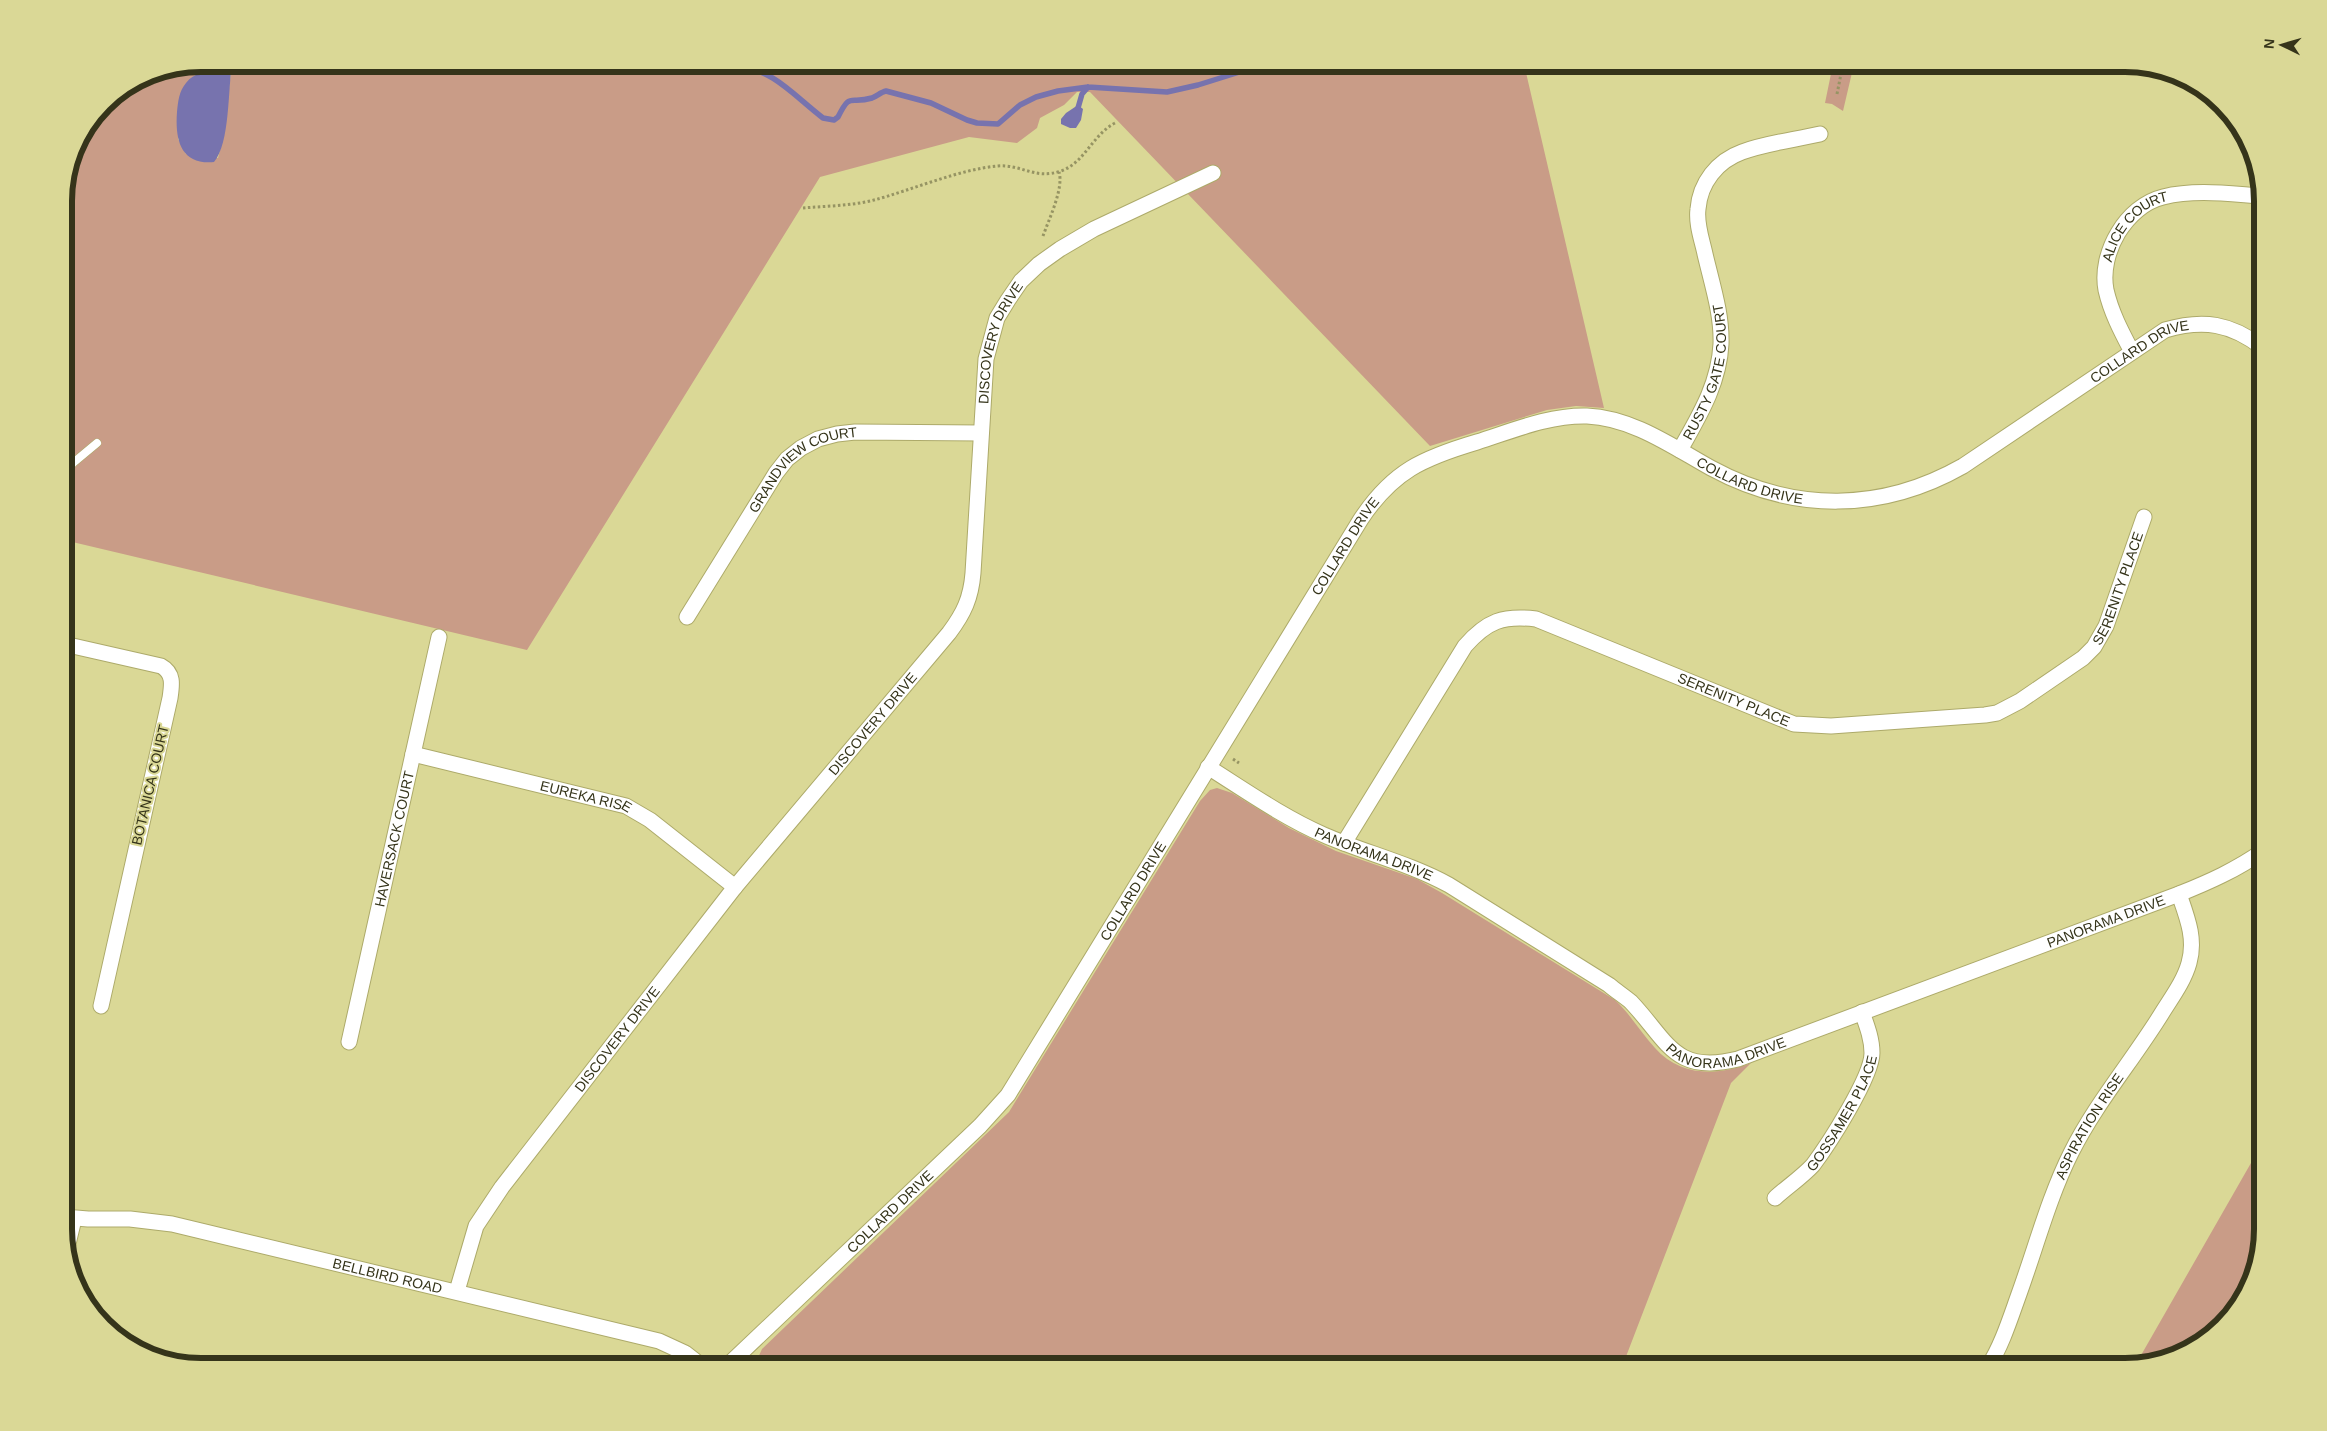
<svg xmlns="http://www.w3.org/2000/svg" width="2327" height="1431" viewBox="0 0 2327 1431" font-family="Helvetica,sans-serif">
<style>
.green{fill:#c99c87}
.water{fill:#7773ae}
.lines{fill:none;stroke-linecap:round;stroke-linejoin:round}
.stream{stroke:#7773ae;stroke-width:5.5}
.service-casing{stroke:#adaa6a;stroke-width:9}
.minor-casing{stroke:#adaa6a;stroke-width:17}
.path{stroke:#969463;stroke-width:3;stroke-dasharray:2.5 2.5;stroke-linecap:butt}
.service{stroke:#fff;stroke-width:8}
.minor{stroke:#fff;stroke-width:15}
.labels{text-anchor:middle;stroke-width:4;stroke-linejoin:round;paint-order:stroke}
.street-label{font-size:14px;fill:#35341a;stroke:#dad896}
.rim{fill:none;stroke:#35341a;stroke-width:6}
</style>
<rect width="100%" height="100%" fill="#dad896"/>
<path class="green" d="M 201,64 L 219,64 L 212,69 L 194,76 L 178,139 L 186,154 L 218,158 L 223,138 L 232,64 L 1524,64 L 1604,408 L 1576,406 L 1547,410 L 1430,446 L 1090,92 L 1077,92 L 1064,105 L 1040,118 L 1037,128 L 1017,143 L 969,137 L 820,177 L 527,650 L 64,540 L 64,192 L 74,148 L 104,104 L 149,74 Z
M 1833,64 L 1854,64 L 1843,111 L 1832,104 L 1825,103 Z
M 1217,788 L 1232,793 L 1289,828 L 1336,851 L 1417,879 L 1442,893 L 1615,1000 C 1631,1015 1641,1033 1655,1048 C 1681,1077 1718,1076 1751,1063 L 1731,1083 L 1622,1367 L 760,1367 L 757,1360 L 762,1349 L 1009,1112 L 1200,801 L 1210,790 Z
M 2263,1142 L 2263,1230 L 2245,1299 L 2195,1349 L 2136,1364 Z"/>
<path class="water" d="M 219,64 L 232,64 C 228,88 230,144 214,162 C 180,165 175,139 177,112 C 178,102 179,91 186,83 C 194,72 209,72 219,64 Z
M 1078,105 L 1083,109 L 1081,120 L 1076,128 L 1070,128 L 1061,124 L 1061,119 L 1066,113 Z"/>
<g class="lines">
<path class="stream" d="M 735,64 C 775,71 792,94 823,118 L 834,120 L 838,117 C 851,91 849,105 872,98 C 877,96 881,92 886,91 L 931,103 L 967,120 L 977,123 L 998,124 L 1020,105 L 1036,97 L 1058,91 L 1088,87 L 1167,92 L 1198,85 L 1265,64
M 1078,108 L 1082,94 L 1088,87"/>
<g class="service-casing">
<path id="service" d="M 64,474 L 73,463 L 97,443"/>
</g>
<g class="minor-casing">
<g id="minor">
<path id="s1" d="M 2131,350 C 2121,331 2111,312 2106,290 C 2099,253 2126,206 2163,197 C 2196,189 2230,194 2263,196"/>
<path id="s2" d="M 1680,450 C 1699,416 1719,384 1721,344 C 1722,314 1712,284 1705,254 C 1702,240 1696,224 1698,209 C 1700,183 1717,161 1742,152 C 1766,143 1794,140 1820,134"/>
<path id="s3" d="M 687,617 L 776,473 L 787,459 L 801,448 L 818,439 L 837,434 L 855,432 L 981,433"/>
<path d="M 64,644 L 161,666 C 174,673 172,685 170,698 L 101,1006"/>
<path id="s4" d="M 413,754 L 626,806 L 650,820 L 735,887"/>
<path id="s5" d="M 1208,767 C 1246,791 1283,817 1324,835 C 1365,853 1409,863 1449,885 L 1609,985 C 1616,991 1624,996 1631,1002 C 1668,1041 1674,1075 1738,1059 L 2179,894 C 2209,882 2236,870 2263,851"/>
<path id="s6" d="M 1344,843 L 1465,646 C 1487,621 1503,615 1536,619 L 1794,724 L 1831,726 L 1985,715 L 1997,713 L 2020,701 L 2083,658 L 2094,647 L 2106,626 L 2144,517"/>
<path id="s7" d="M 349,1042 L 439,637"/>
<path id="s8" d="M 1775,1198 C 1787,1187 1802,1177 1813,1165 C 1828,1145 1872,1077 1872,1053 C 1872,1039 1867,1026 1862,1012"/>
<path id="s9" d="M 64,1217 L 88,1219 L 130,1219 L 172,1224 L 659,1341 L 685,1353 L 703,1367"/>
<path d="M 67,1248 L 74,1219"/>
<path id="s10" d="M 457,1291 L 476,1226 L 502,1187 L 735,887 L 949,633 C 964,613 971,598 973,573 L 986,359 L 997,318 L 1008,300 L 1021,281 L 1039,264 L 1060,249 L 1094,229 L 1213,173"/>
<path id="s11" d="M 726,1367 L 980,1126 L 1008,1095 L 1361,519 C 1393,471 1423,458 1477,442 C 1512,431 1549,415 1587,416 C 1633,418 1673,447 1711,468 C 1794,513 1882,512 1963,466 L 2165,330 C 2203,319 2231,323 2263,348"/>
<path id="s12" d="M 1988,1367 C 2002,1345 2010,1319 2019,1294 C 2036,1247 2049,1197 2071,1153 C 2096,1103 2133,1060 2162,1013 C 2172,997 2184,981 2189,963 C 2196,939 2187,917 2179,894"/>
</g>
</g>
<path class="path" d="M 1837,94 L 1843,64
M 803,208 C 826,206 851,206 874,200 C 912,190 960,169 998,166 C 1021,164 1035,180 1061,171 C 1086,162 1092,134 1117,122
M 1043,236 C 1049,219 1064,188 1059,172
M 2252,678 L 2263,682
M 1233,759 L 1239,763"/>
<use href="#service" class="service"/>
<use href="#minor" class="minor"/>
</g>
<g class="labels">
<g class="street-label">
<text dy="5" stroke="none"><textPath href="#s1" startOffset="141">ALICE COURT</textPath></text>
<text dy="5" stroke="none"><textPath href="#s10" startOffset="1126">DISCOVERY DRIVE</textPath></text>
<text dy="5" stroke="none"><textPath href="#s11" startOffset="1935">COLLARD DRIVE</textPath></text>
<text dy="5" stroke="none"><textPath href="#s2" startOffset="84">RUSTY GATE COURT</textPath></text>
<text dy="5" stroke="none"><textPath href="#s3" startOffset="194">GRANDVIEW COURT</textPath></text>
<text dy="5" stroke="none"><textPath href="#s11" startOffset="1501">COLLARD DRIVE</textPath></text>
<text dy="5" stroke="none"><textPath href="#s11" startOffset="1036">COLLARD DRIVE</textPath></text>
<text dy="5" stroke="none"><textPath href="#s6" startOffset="975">SERENITY PLACE</textPath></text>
<text dy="5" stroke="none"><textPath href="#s6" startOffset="525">SERENITY PLACE</textPath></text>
<text dy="5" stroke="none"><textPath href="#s10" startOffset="708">DISCOVERY DRIVE</textPath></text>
<text transform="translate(150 785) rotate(-77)" y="5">BOTANICA COURT</text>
<text dy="5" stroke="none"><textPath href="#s4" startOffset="178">EUREKA RISE</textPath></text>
<text dy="5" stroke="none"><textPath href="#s7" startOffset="208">HAVERSACK COURT</textPath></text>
<text dy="5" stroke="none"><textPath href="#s5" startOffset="188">PANORAMA DRIVE</textPath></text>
<text dy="5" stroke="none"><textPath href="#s11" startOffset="631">COLLARD DRIVE</textPath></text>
<text dy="5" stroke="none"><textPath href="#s5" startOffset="1011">PANORAMA DRIVE</textPath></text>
<text dy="5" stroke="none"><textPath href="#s10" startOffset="302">DISCOVERY DRIVE</textPath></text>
<text dy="5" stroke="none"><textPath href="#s5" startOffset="606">PANORAMA DRIVE</textPath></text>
<text dy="5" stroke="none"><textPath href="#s8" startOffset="110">GOSSAMER PLACE</textPath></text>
<text dy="5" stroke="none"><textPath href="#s12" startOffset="262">ASPIRATION RISE</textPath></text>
<text dy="5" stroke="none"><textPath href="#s11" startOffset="226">COLLARD DRIVE</textPath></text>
<text dy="5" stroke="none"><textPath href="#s9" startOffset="330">BELLBIRD ROAD</textPath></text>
</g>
</g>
<path d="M0 0H2327V1431H0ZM201 72H2125A129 129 0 0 1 2254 201V1229A129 129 0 0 1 2125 1358H201A129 129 0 0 1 72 1229V201A129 129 0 0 1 201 72Z" fill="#dad896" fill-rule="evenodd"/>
<path class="rim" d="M201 72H2125A129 129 0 0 1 2254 201V1229A129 129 0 0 1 2125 1358H201A129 129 0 0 1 72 1229V201A129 129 0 0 1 201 72Z"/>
<g transform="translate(2282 45) rotate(275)" stroke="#dad896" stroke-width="4" paint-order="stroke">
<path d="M0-4L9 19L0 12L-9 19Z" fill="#35341a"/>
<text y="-8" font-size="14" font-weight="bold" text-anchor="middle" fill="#35341a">N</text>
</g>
</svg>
